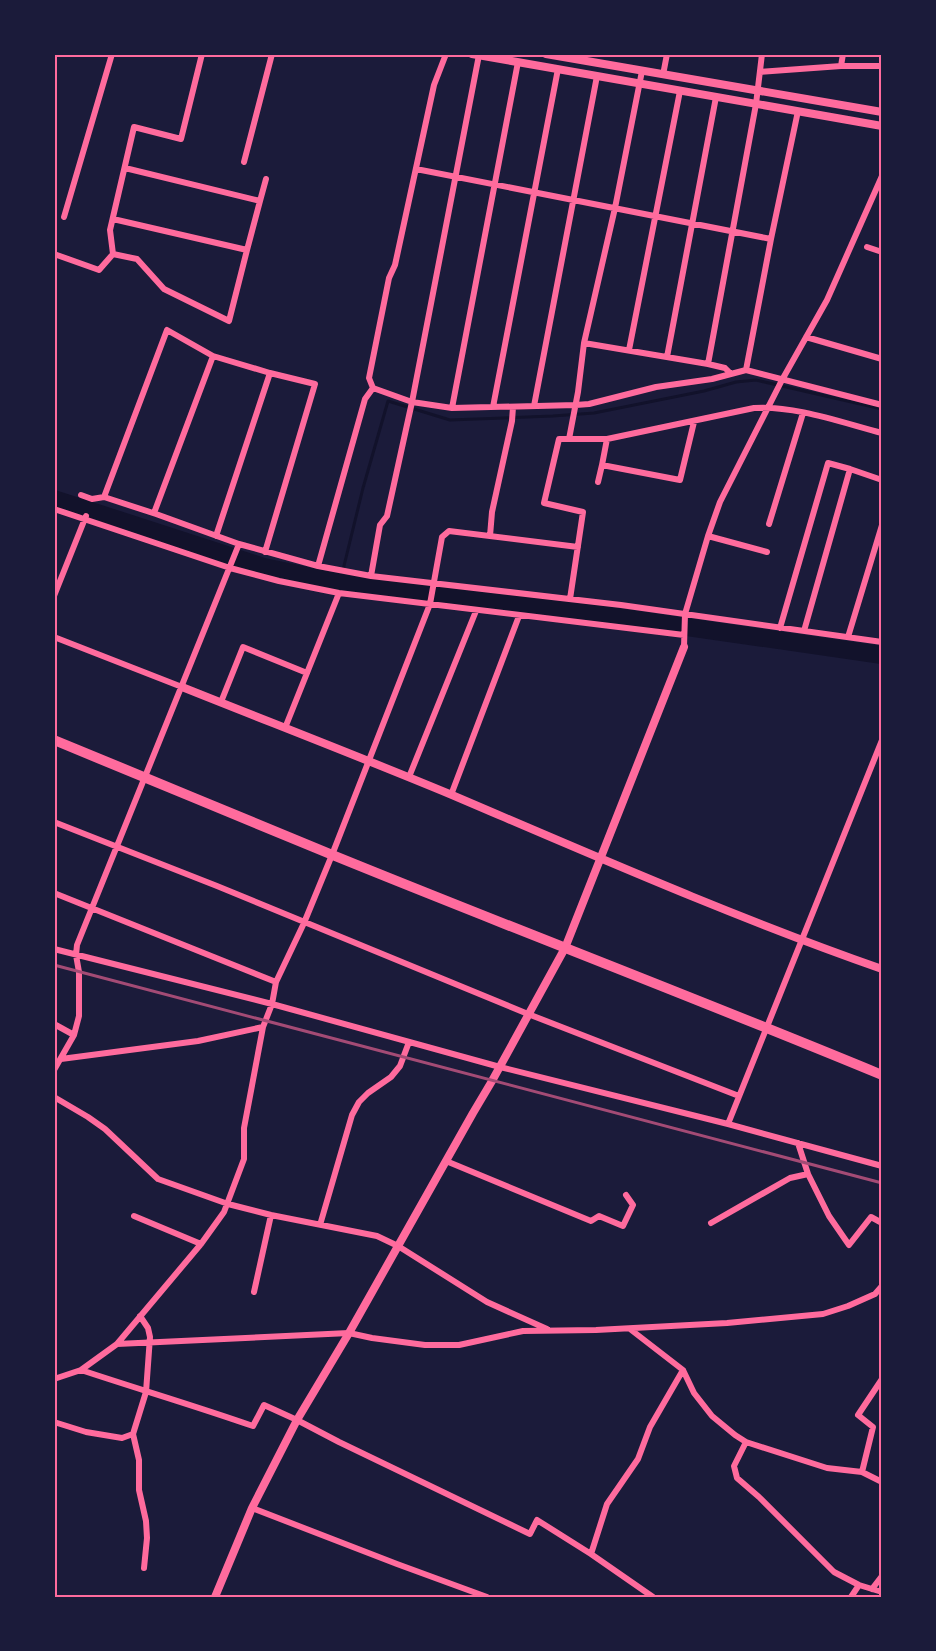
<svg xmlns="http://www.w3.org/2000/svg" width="936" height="1651" viewBox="0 0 936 1651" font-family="Signika,sans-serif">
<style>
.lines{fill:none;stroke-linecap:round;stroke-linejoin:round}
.stream{stroke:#12122b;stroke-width:3}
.river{stroke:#12122b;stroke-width:18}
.minor{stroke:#ff6b9d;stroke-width:6}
.tertiary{stroke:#ff6b9d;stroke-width:8}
.primary{stroke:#ff6b9d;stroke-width:10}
.rail{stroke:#a44b75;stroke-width:3}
.neatline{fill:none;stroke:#ff6b9d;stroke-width:2}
</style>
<rect width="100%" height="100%" fill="#1b1b3a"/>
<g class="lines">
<path class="stream" d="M 342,583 L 342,574 L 363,488 L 388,401 L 450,420 L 553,416 L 594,413 L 704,391 L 736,382 L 756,380 L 882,409"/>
<path class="river" d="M 54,499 L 264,567 L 342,583 L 569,610 L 882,655"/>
<path class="minor" d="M 446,54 L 434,85 L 395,265 L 389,278 L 369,378 L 373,388 L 412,402 L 452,408 L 576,405 L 589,404 L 656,387 L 712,379 L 746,370 L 882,405
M 841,66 L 843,54
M 760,72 L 841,66 L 882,66
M 663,75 L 667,54
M 244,162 L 272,54
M 125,168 L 260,201 L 266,179
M 416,169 L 771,239
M 64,217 L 112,54
M 113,219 L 247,250 L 260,201
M 867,247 L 882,252
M 54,254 L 99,270 L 113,254 L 110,230 L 134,127 L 181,139 L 202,54
M 113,254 L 137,259 L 164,289 L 229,321 L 247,250
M 806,337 L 882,359
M 584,343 L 708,364 L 725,368 L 731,374
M 629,350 L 680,91
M 213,356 L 167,330 L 104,497 L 156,514 L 239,544 L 318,566 L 371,576 L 621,605 L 882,642
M 667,357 L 716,97
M 708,364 L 756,104 L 762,54
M 746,370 L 771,239 L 798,111
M 534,406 L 597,76
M 493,407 L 558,69
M 452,408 L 518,62
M 569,439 L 578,392 L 584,343 L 615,208 L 642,71
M 607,439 L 754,408 C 794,405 843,423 882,433
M 598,482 L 602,465 L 680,480 L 694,422
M 81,495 L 92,499 L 104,497
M 54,509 L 230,568 L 279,581 L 339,593 L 684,635
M 154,513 L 213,356 L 270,373
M 769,524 L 803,413
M 216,536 L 270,373 L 315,384 L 265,552
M 490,536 L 492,512 L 512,421 L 513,407
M 708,536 L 767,552
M 318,566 L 365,399 L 373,388
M 371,576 L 380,525 L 387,516 L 412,402 L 479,55
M 54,596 L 86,516
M 570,599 L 583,512 L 544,503 L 559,439 L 607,439 L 602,465
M 780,628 L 828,463 L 850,469
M 804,631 L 850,469 L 882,480
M 54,637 L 182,687
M 848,637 L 882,525
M 684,647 L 685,614 L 708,536 L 720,502 L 782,380 L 827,300 L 882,176
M 221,702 L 243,647 L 307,673
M 285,728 L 339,593
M 409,777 L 476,611
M 451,795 L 519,616
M 54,822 L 217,886 L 528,1014 L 739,1096
M 54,893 L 276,982
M 54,949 L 272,1004 L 500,1067 L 728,1124 L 882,1166
M 54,1024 L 74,1035
M 61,1059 L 198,1041 L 263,1027
M 54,1070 L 74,1035 L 79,1016 L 79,972 L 76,955 L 77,945 L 239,544
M 54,1097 L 88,1117 L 105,1129 L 158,1179 L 228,1204 L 271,1215 L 377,1236 L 398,1246 L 487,1302 L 547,1329
M 728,1124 L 882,740
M 446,1161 L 591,1221 L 599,1216 L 623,1226 L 633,1205 L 626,1195
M 808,1174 L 829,1216 L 849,1245 L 871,1217 L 882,1223
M 134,1216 L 201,1244
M 711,1223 L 790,1178 L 808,1174 L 798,1143
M 320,1225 L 352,1115 L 359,1102 L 368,1093 L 391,1077 L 400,1066 L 409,1042
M 254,1292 L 271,1215
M 140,1316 L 148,1328 L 150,1337 L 146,1392 L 133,1434 L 139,1460 L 139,1490 L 146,1521 L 147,1538 L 144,1568
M 630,1329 L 683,1370 L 694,1393 L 712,1416 L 735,1435 L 746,1442 L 827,1468 L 862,1472 L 882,1482
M 117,1344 L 349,1333 L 372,1338 L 425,1345 L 459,1345 L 523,1331 L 596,1330 L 727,1323 L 823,1314 L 848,1306 L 875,1294 L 882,1286
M 81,1370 C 138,1389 196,1406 253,1426 L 264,1405 L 297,1420 L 339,1442 L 530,1534 L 537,1520 L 591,1554 L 653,1597
M 54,1379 L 81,1370 L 117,1344 L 201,1244 L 224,1212 L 244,1159 L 244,1128 L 263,1027 L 272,1004 L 276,982 L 304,923 L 332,855 L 430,604 L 442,537 L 449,531 L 578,547
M 54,1422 L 86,1432 L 122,1438 L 133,1434
M 746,1442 L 734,1466 L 737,1478 L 759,1497 L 834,1572 L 859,1585 L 882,1592
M 862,1472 L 873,1427 L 858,1415 L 882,1379
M 252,1508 L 397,1564 L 487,1597
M 591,1554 L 607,1504 L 638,1459 L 650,1427 L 683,1370
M 872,1589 L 882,1576
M 851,1597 L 859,1585"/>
<path class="tertiary" d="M 472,54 L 882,126
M 546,54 L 882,112
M 182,687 C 272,723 363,758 452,795 C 595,856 736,918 882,969
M 215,1597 L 252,1508 L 297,1420 L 349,1333 L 473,1113 L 492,1081 L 565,948 L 684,647"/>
<path class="primary" d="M 54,740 C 148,778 241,818 335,856 C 517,930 701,1000 882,1075"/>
<path class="rail" d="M 54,965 L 882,1183"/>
</g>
<rect width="936" height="1651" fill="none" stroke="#1b1b3a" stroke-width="111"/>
<rect x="56" y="56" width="824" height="1540" class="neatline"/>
</svg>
